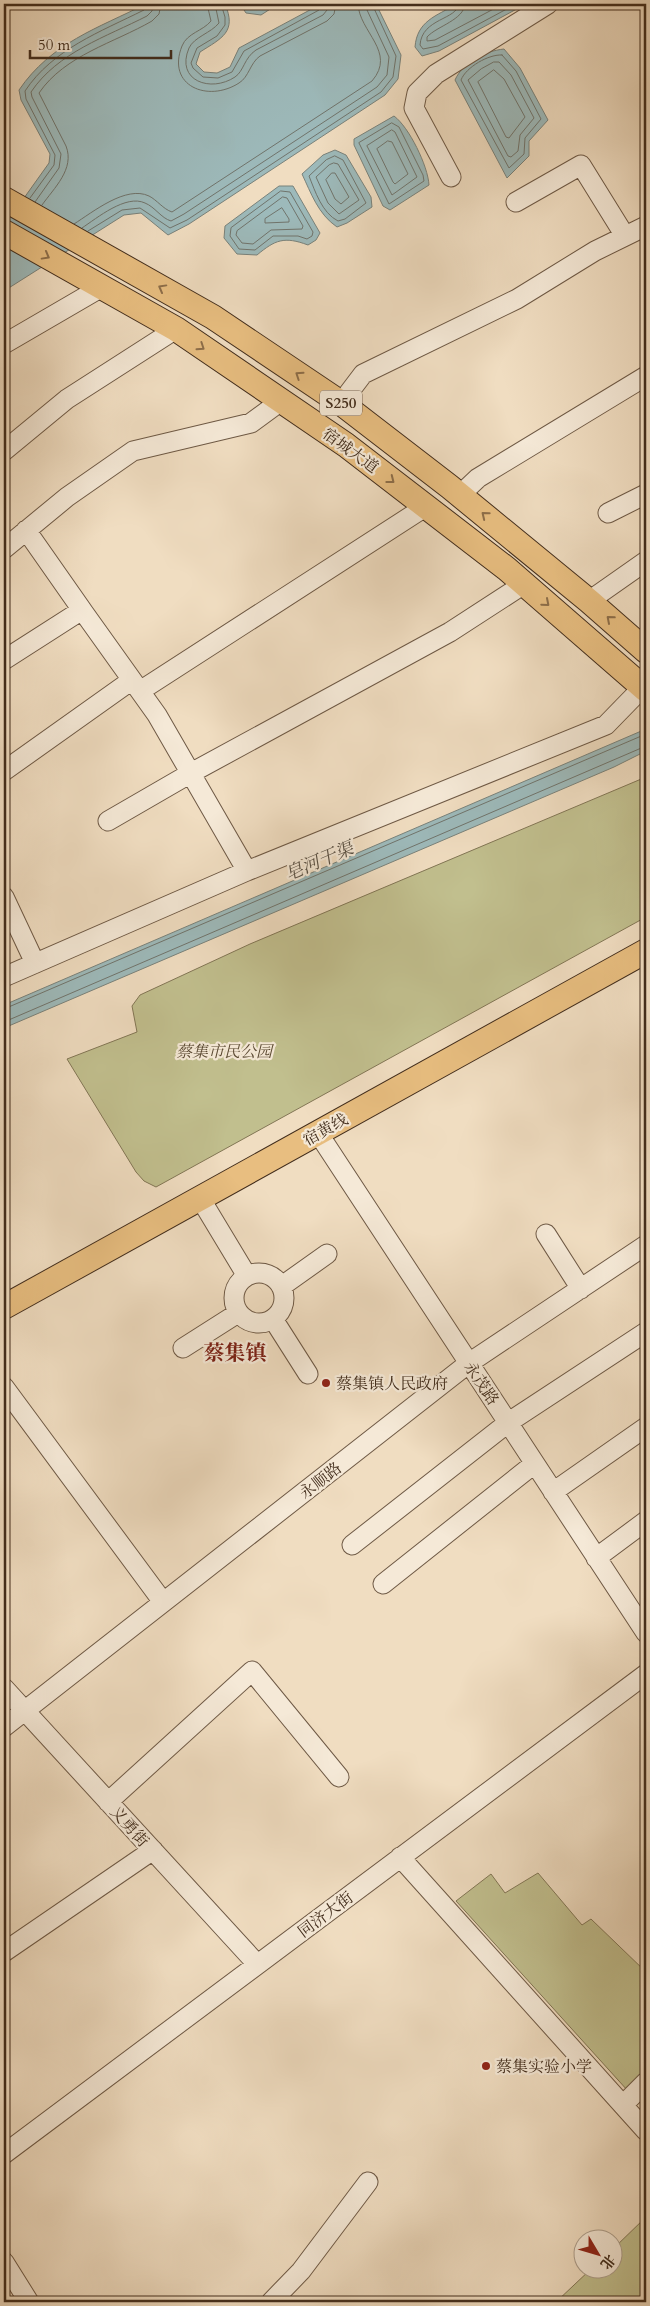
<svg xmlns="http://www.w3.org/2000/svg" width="650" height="2306" viewBox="0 0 650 2306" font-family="Cardo,'Noto Serif SC',serif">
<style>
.green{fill:#c1bf8e;stroke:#827655}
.water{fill:#9dbabb;stroke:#79827b}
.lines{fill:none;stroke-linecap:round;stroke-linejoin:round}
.shore{stroke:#70746c;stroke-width:1}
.minor-casing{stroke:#6e5945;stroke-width:21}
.major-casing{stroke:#422d1c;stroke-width:26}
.minor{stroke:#f5e9d7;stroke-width:19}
.major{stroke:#e8be80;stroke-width:24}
.oneway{stroke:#8d6e49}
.poi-dot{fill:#8f2418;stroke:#f5e9d7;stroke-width:2}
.labels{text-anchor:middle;stroke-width:4.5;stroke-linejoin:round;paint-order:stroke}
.shield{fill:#f5e9d7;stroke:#786554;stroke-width:1}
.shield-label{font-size:15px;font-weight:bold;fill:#422d1c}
.street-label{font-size:16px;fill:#422d1c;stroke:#f5e9d7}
.park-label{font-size:16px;font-style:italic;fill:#5b4a33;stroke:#f5e9d7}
.poi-label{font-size:16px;fill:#422d1c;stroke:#f5e9d7;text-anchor:start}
.water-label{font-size:18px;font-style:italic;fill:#595044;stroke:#f5e9d7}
.district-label{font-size:21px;font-weight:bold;fill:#7a1f14;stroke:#f5e9d7}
</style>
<rect width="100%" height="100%" fill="#f0ddc1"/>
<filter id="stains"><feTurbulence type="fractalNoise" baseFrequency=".004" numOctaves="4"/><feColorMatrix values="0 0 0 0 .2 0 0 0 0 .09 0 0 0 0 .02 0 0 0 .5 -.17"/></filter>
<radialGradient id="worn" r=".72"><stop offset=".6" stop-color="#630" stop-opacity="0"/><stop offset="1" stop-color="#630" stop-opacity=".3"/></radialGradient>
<path class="green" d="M 646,777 L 646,917 L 156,1187 L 144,1181 L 136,1172 L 67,1059 L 137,1032 L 132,1006 L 140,995 L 250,944 Z
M 538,1873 L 582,1925 L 591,1919 L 646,1972 L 646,2073 L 628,2091 L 456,1901 L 491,1874 L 505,1893 Z
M 646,2217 L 646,2302 L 556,2302 L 591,2269 L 612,2268 L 613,2249 Z"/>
<path class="water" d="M 146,4 L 225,4 C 237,32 222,38 200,52 L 196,64 L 204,72 L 217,73 L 230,67 L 239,48 L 321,4 L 376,4 L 401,55 L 398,79 L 385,95 L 189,224 L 168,235 L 141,213 L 124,215 L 4,291 L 4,226 L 49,163 L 50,154 L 21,100 L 19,90 C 51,43 98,28 146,4 Z
M 240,4 L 278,4 L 261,15 L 246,13 Z
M 457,4 L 526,4 L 439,51 L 422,56 L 415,47 C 417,21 436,16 457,4 Z
M 504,49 L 520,68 L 548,120 L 529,141 L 529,156 L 507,178 L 455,80 C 463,62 485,51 504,49 Z
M 394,116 C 409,127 428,166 429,185 L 390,210 L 383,206 L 354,145 L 354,139 Z
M 335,150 L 346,155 L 371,197 L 372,207 L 347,223 L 337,227 C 318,214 311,193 302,174 L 323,155 Z
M 279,186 L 293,186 L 320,233 L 316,240 L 308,245 C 284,236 275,240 257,255 L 237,254 L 224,238 L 225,226 Z
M 646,729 L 646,751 L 614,767 L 4,1028 L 4,1005 Z"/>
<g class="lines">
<path class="shore" d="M 207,4 L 211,21 C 203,31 187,33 182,46 C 166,86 208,103 239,83 C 249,77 250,63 260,56 L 327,21 L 334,14 L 336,4
M 215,4 L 219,23 C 211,33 194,37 189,48 C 175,81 211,93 235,77 C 244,71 244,58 256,50 L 323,15 L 327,10 L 328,4
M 221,4 L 225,17 L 225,25 L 217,36 L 197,48 L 191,63 L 193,68 L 203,77 L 218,78 L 232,72 L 244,51 L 319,10 L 322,4
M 459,4 C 457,20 422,18 420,45 L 423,49 L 438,46 L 516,4
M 465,4 C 464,20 437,26 427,37 L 427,41 L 435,40 L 503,4
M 502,55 L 516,71 L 541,119 L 525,138 L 524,154 L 509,168 L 461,80 C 466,67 489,54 502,55 Z
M 494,62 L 499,62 L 511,75 L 534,118 L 520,135 L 518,151 L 511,157 L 508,156 L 468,80 L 481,69 Z
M 494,70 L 504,79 L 525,117 L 509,138 L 506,137 L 478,82 Z
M 392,123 L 399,127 L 423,175 L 424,181 L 389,204 L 359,143 Z
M 392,130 L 395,132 L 417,177 L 392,195 L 367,146 Z
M 388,141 L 392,142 L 408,174 L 395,184 L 393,182 L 377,149 Z
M 335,156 L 343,160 L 366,203 L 345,219 L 338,221 C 322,213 315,191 309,176 L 326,160 Z
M 334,163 L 338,164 L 359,200 L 339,214 L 328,203 L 316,177 L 329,165 Z
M 332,173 L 335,173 L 349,197 L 341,204 L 335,199 L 326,180 Z
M 281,191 L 290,192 L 313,232 L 312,236 L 307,239 L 298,236 L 273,236 L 255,250 L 239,249 L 230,236 L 231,228 Z
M 283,197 L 287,198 L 303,226 L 302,229 L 271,230 L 253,244 L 242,243 L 236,235 L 237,231 Z
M 30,198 L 54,165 L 55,155 L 26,99 L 25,91 C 53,49 100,32 144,10 L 147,4
M 35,202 L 59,168 L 61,154 L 32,97 L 31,92 C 58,52 106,37 147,16 L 152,11 L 153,4
M 42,205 C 54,188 75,169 66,146 L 39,93 C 65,55 114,43 152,21 L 159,14 L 161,4
M 282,208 L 289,219 L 289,222 L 265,223 L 265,219 Z
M 74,224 C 93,212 126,185 149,196 C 157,200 163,209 172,212 L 372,81 C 397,52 359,32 358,4
M 82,228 C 97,218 126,194 145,203 C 155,207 161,218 171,221 L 184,214 L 377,87 L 387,75 L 389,57 L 367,10 L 366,4
M 88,231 L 122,210 L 140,208 L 170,228 L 187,220 L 381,92 L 393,77 L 396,56 L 372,4
M 4,1009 L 646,734
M 4,1022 L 646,746"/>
<g class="minor-casing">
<path id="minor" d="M 451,177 L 414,108 L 417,93 L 436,74 L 548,4
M 516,202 L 581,165 L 625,236
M 4,344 L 102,287
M 341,403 L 363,374 L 517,299 L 595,251 L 646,226
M 4,451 L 67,399 L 176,329
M 460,495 L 478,478 L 646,376
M 608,513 L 646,494
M 26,530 L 82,610
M 4,549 L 67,497 L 133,451 L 251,423 L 281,401
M 589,601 L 646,561
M 4,660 L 82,610 L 157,715 L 247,871
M 140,691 L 425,507
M 4,771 L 132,680
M 108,821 L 191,773 L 450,632 L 524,584
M 4,897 L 35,963
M 4,977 L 247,871 L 606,725 L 643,687
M 318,1133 L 646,1633
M 200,1198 L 247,1276
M 546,1234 L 581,1289
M234 1298a25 25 0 1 1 50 0a25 25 0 1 1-50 0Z
M 282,1286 L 327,1254
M 273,1319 L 308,1374
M 183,1348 L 238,1313
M 4,1387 L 163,1602
M 553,1492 L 646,1427
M 352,1545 L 509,1422 L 646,1332
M 596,1558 L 646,1521
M 383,1584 L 534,1464
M 4,1688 L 257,1964
M 4,1727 L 469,1363 L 646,1245
M 108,1802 L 252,1671 L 339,1777
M 400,1857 L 646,2131
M 4,1952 L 153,1850
M 623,2105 L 646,2082
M 4,2154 L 646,1674
M 4,2262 L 29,2302
M 271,2302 L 301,2271 L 368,2182"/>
</g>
<g class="major-casing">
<path id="major" d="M 4,199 L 213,317 L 341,403 L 450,487 L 589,601 L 646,651
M 4,232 L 176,329 L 346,445 L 507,569 L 646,690
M 4,1307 L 646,951"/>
</g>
<use href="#minor" class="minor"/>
<use href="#major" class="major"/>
</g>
<defs><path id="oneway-chevron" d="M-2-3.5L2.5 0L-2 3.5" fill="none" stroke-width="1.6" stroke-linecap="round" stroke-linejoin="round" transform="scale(1.25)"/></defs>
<g class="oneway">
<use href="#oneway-chevron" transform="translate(46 256) rotate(29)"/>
<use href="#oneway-chevron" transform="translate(162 288) rotate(-151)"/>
<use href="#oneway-chevron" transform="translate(201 347) rotate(34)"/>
<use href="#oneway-chevron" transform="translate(299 375) rotate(-146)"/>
<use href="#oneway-chevron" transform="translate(391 480) rotate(38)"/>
<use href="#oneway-chevron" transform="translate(485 515) rotate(-141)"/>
<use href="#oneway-chevron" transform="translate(546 603) rotate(41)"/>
<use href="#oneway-chevron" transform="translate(610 619) rotate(-139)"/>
</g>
<g class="poi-dot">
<circle cx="326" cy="1383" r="5"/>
<circle cx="486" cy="2066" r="5"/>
</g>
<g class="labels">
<rect class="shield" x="320" y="390.5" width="42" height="25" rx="4"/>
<g class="shield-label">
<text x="341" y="408">S250</text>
</g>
<g class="street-label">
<text transform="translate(351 450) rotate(36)" y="6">宿城大道</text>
<text transform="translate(325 1129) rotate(-29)" y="6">宿黄线</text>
<text transform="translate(482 1383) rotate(56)" y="6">永茂路</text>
<text transform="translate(320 1480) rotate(-38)" y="6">永顺路</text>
<text transform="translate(130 1826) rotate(48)" y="6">义勇街</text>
<text transform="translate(325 1914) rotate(-37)" y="6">同济大街</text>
</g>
<g class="park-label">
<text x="224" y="1057">蔡集市民公园</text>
</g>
<g class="poi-label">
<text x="336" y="1389">蔡集镇人民政府</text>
<text x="496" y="2072">蔡集实验小学</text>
</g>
<g class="water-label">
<text transform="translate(319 861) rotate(-23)" y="6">皂河干渠</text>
</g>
<g class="district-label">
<text x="235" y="1360">蔡集镇</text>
</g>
</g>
<rect width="650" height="2306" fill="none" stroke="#f0ddc1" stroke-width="20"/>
<rect x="5" y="5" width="640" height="2296" fill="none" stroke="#422d1c" stroke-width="2.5"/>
<rect x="10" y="10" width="630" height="2286" fill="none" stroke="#422d1c"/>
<g transform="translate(598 2254) rotate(128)"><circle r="24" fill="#f5e9d7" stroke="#ad9e8c"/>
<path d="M0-4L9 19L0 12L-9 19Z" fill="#8f2418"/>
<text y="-8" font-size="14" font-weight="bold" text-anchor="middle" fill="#422d1c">北</text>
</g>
<path d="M30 50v8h141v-8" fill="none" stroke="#422d1c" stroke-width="2.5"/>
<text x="38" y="50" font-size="15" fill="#422d1c" stroke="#f5e9d7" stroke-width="4" paint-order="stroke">50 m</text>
<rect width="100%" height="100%" filter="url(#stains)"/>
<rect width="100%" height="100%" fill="url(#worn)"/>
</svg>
